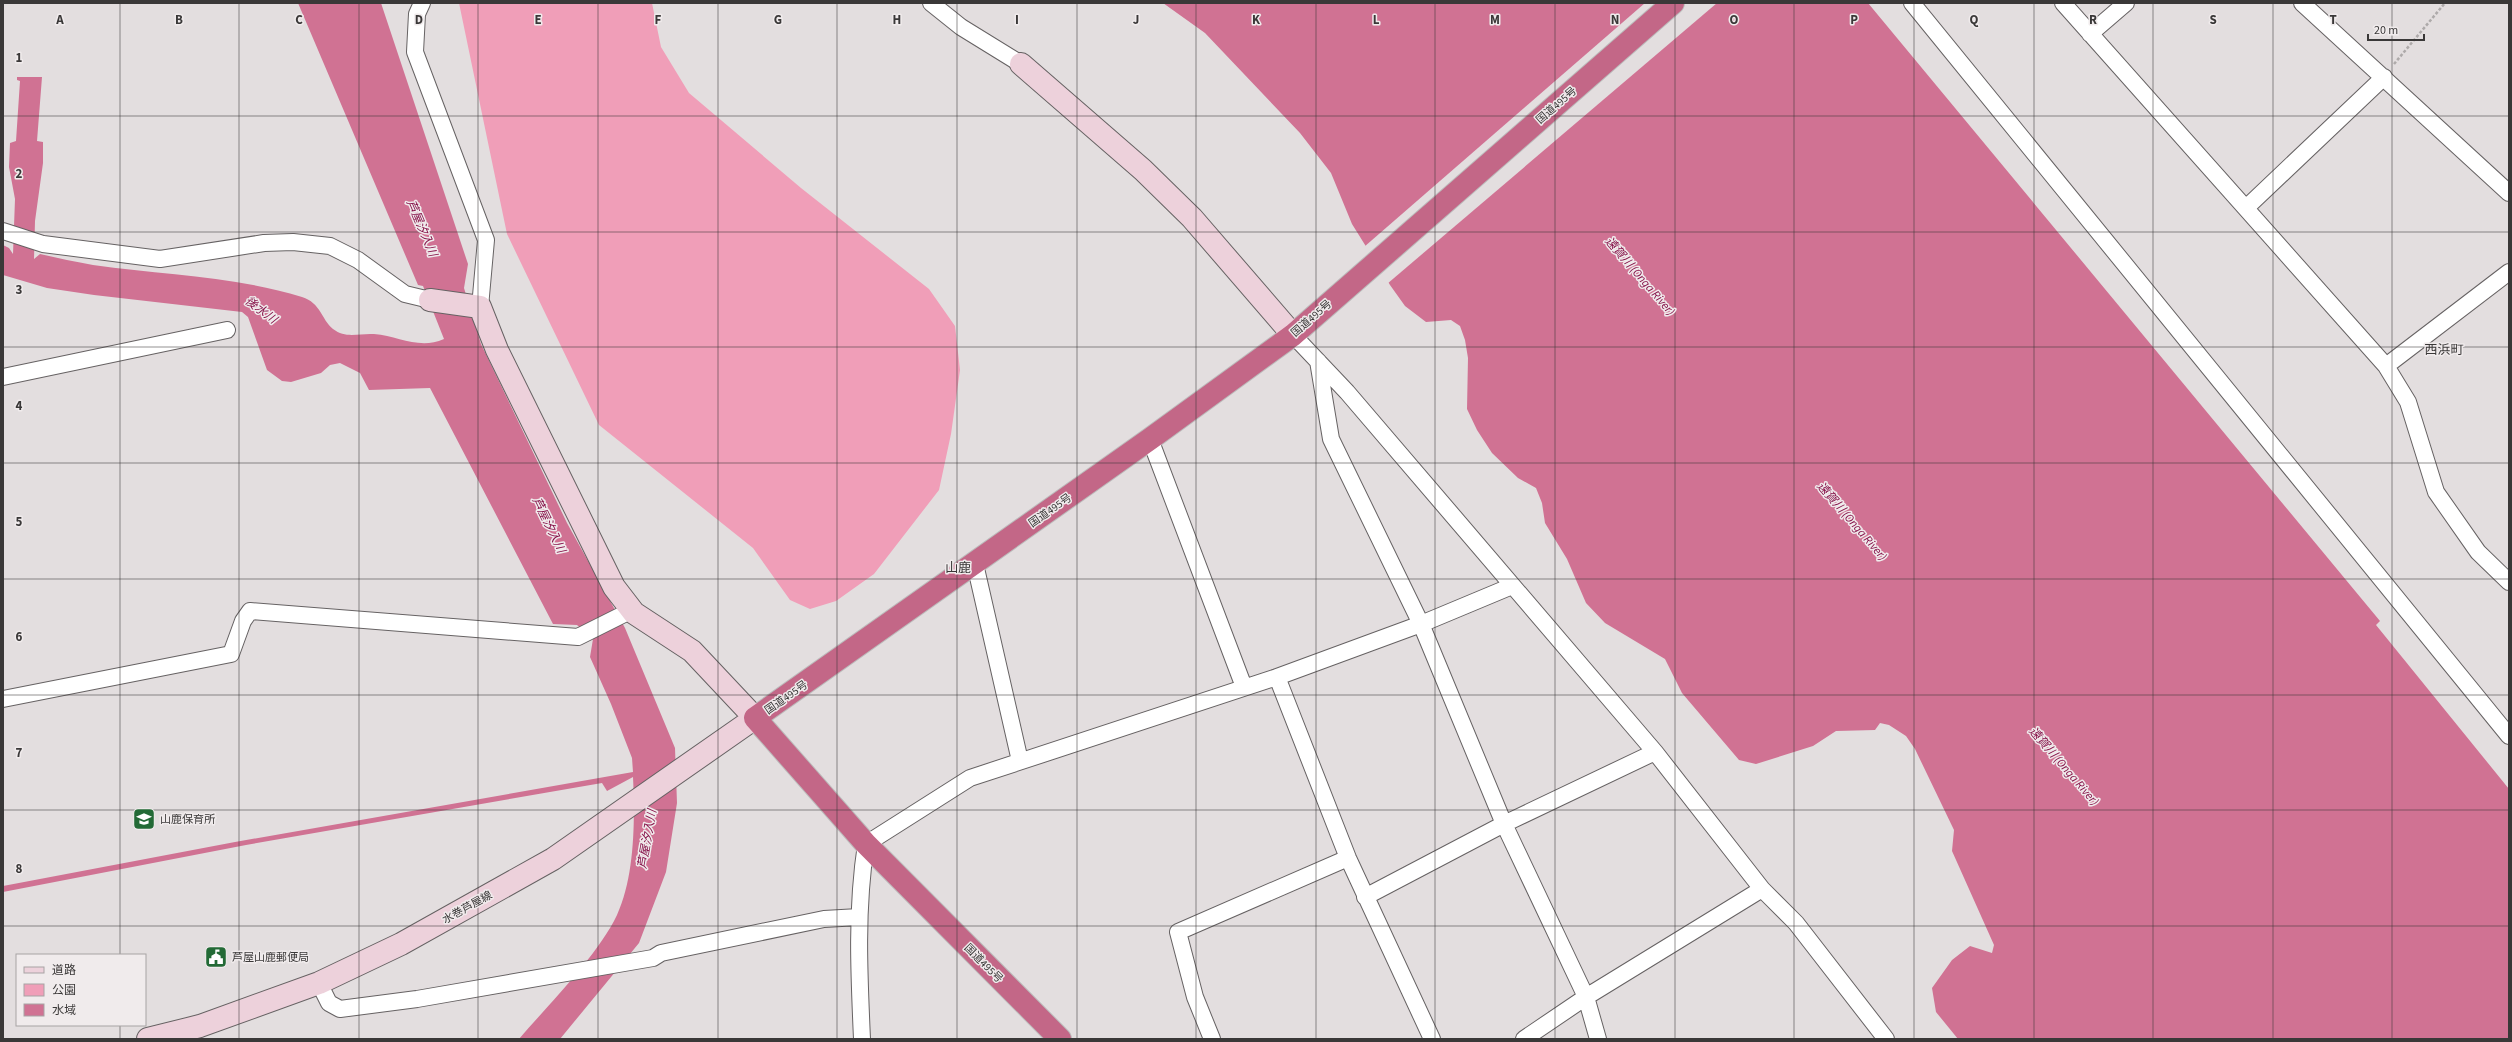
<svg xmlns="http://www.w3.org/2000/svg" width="2512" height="1042" viewBox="0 0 2512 1042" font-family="'Source Sans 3','Noto Sans JP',sans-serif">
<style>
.green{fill:#f09eb8}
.water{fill:#d07293}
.pier{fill:#e3dedf}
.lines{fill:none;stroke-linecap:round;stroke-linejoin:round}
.street-casing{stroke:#666263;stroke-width:18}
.secondary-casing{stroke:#666263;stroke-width:24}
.highway-casing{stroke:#bcbbbb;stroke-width:24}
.path{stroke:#aeaaaa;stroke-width:2.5;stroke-dasharray:3 2;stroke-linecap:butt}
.street{stroke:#fff;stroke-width:16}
.secondary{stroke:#edd1db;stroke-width:22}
.highway{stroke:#c36787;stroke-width:22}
.grid{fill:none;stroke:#3a3838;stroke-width:1;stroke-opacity:0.55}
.labels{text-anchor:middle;stroke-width:3;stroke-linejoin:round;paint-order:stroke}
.street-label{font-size:11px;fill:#3a3838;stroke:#f0ebec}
.poi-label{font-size:11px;fill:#3a3838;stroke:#f0ebec;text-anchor:start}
.water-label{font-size:12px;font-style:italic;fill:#861249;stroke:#f0ebec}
.quarter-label{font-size:13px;fill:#3a3838;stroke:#f0ebec}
.grid-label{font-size:13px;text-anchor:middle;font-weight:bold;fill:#3a3838;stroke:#f0ebec;stroke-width:3;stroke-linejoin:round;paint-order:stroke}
</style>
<rect width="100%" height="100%" fill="#e3dedf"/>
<path class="green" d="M 459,3 L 652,3 L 661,47 L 689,93 L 801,188 L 929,289 L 955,326 L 960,370 L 951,434 L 939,490 L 874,574 L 836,601 L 810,609 L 790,600 L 753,548 L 599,425 L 507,234 Z"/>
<path class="water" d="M 298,3 L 381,3 L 468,264 L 464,288 L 481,344 L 567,523 L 625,628 L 675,748 L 677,803 L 666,872 L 639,943 L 560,1039 L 519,1039 C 549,1004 598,955 617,915 C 635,876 635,819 633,777 L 607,791 L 602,783 L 246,845 L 3,892 L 3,886 L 235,842 L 633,772 L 632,758 L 611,704 L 590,657 L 593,639 L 577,625 L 553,624 L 430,388 L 369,390 L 360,373 L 340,363 L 330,365 L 321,373 L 291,382 L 282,381 L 267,370 L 248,317 L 242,312 L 94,295 L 47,288 L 3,275 L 3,245 L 9,248 L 13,254 L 15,199 L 9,167 L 10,143 L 16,141 L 20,81 L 17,80 L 17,77 L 42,77 L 37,141 L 43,142 L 43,163 L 35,221 L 34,259 L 40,254 C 58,258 76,262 93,265 C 164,275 234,276 302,297 C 321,303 321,319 333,329 C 346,339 359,333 374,334 C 399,336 419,350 444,339 L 423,286 L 418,285 Z
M 1163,3 L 1868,3 L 2380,621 L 2376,625 L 2509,789 L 2509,1039 L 1958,1039 L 1936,1012 L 1932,988 L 1952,960 L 1970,946 L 1992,953 L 1994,945 L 1952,851 L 1954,830 L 1915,749 L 1906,736 L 1889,725 L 1880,723 L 1875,730 L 1836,731 L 1813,746 L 1756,764 L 1739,760 L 1682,693 L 1665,659 L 1605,623 L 1586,603 L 1567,559 L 1545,523 L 1542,503 L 1536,488 L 1518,478 L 1492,453 L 1477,430 L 1467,409 L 1468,358 L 1465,340 L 1460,326 L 1451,320 L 1426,322 L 1405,306 L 1390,285 L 1352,224 L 1331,173 L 1300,133 L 1205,33 Z"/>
<path class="pier" d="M 1645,3 L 1717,3 L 1387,284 L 1364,247 Z"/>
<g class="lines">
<g class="street-casing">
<path id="street" d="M 422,3 L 417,14 L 415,52 L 486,240 L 480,307
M 931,3 L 961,27 L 1021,64
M 1912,3 L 2509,736
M 2063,3 L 2386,366 L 2408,402 L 2436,492 L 2478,552 L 2509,582
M 2302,3 L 2509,193
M 2090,34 L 2126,3
M 2247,207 L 2384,77
M 3,231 L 43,244 L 160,259 L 264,243 L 293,242 L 330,246 L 358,260 L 405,294 L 430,300
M 1293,335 L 1347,392 L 1655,752 L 1762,889 L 1796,923 L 1886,1039
M 1318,361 L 1331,439 L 1421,624 L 1504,824 L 1586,997 L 1598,1039
M 2386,366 L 2509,272
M 3,377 L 227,330
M 1150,439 L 1244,687
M 975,564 L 1020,761
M 1277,677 L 1348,858 L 1432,1039
M 3,699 L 231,654 L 243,621 L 250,611 L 578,637 L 628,612 L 634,613
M 1365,897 L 1504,824 L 1655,752
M 319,983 L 329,1003 L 340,1009 L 417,999 L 653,958 L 661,953 L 824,919 L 859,917
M 862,1039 C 859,973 856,909 866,844 L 970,778 L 1277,677 L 1421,624 L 1512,586
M 1212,1039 L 1195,997 L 1178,932 L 1348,858
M 1524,1039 L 1586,997 L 1762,889"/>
</g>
<g class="secondary-casing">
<path id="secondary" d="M 1021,64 L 1143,170 L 1192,218 L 1293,335
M 148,1039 L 200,1026 L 319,983 L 401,944 L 553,859 L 755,718 L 692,651 L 634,613 L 614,587 L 497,350 L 480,307 L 430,300"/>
</g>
<g class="highway-casing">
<path id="highway" d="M 1060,1039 L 866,844 L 755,718 L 1150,439 L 1293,335 L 1673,3"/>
</g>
<path class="path" d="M 2394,64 L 2445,3"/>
<use href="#street" class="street"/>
<use href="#secondary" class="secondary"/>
<use href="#highway" class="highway"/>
</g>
<path class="grid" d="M 120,3 L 120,955M 239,3 L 239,1039M 359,3 L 359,1039M 478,3 L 478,1039M 598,3 L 598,1039M 718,3 L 718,1039M 837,3 L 837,1039M 957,3 L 957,1039M 1077,3 L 1077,1039M 1196,3 L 1196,1039M 1316,3 L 1316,1039M 1435,3 L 1435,1039M 1555,3 L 1555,1039M 1675,3 L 1675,1039M 1794,3 L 1794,1039M 1914,3 L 1914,1039M 2034,3 L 2034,1039M 2153,3 L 2153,1039M 2273,3 L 2273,1039M 2392,3 L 2392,1039M 3,116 L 2509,116M 3,232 L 2509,232M 3,347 L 2509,347M 3,463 L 2509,463M 3,579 L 2509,579M 3,695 L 2509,695M 3,810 L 2509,810M 3,926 L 2509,926M 120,1025 L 120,1039"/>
<defs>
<g id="school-square" transform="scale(1.15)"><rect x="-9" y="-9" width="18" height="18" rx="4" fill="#236a36" stroke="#f0ebec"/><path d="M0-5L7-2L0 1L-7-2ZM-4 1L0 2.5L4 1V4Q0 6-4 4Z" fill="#fff"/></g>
<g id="civic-square" transform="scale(1.15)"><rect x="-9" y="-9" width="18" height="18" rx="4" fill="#236a36" stroke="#f0ebec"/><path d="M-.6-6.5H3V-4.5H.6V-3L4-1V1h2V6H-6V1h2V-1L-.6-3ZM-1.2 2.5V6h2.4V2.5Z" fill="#fff"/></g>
</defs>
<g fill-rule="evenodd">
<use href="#school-square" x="144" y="819"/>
<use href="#civic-square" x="216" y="957"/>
</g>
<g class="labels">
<g class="street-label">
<text transform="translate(1556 105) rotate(-41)" y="4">国道495号</text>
<text transform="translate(1311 318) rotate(-41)" y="4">国道495号</text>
<text transform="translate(1050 510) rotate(-35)" y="4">国道495号</text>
<text transform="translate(786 697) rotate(-35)" y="4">国道495号</text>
<text transform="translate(467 907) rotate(-29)" y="4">水巻芦屋線</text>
<text transform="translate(984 963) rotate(45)" y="4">国道495号</text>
</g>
<g class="poi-label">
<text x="160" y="823">山鹿保育所</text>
<text x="232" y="961">芦屋山鹿郵便局</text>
</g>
<g class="water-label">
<text transform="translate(422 228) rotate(67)" y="4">芦屋汐入川</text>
<text transform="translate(1640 276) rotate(49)" y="4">遠賀川 (Onga River)</text>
<text transform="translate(261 310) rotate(37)" y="4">後水川</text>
<text transform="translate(1852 521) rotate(49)" y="4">遠賀川 (Onga River)</text>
<text transform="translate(549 525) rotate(64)" y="4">芦屋汐入川</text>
<text transform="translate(2064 766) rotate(49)" y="4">遠賀川 (Onga River)</text>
<text transform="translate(647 839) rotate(-80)" y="4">芦屋汐入川</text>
</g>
<g class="quarter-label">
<text x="2444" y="354">西浜町</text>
<text x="958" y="572">山鹿</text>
</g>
</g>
<g class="grid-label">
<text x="60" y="24">A</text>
<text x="179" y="24">B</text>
<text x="299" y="24">C</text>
<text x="419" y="24">D</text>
<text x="538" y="24">E</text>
<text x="658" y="24">F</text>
<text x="778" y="24">G</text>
<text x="897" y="24">H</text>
<text x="1017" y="24">I</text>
<text x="1136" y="24">J</text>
<text x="1256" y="24">K</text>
<text x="1376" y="24">L</text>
<text x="1495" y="24">M</text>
<text x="1615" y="24">N</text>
<text x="1734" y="24">O</text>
<text x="1854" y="24">P</text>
<text x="1974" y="24">Q</text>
<text x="2093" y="24">R</text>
<text x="2213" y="24">S</text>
<text x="2333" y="24">T</text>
<text x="19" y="62">1</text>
<text x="19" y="178">2</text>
<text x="19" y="294">3</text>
<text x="19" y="410">4</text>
<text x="19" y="526">5</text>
<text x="19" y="641">6</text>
<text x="19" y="757">7</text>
<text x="19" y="873">8</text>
</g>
<rect width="2512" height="1042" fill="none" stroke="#3a3838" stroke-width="8"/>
<rect x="16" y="954" width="130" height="72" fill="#f0ebec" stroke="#a7a3a4"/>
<rect x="24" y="967" width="20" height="6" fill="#edd1db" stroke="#a7a3a4"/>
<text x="52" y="974" font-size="12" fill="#3a3838">道路</text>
<rect x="24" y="984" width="20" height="12" fill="#f09eb8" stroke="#a7a3a4"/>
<text x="52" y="994" font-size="12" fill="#3a3838">公園</text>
<rect x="24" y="1004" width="20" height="12" fill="#d07293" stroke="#a7a3a4"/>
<text x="52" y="1014" font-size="12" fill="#3a3838">水域</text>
<path d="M2368 34v6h56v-6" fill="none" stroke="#3a3838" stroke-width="2"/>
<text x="2374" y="34" font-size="12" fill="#3a3838" stroke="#f0ebec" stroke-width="3" paint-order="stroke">20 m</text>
</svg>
